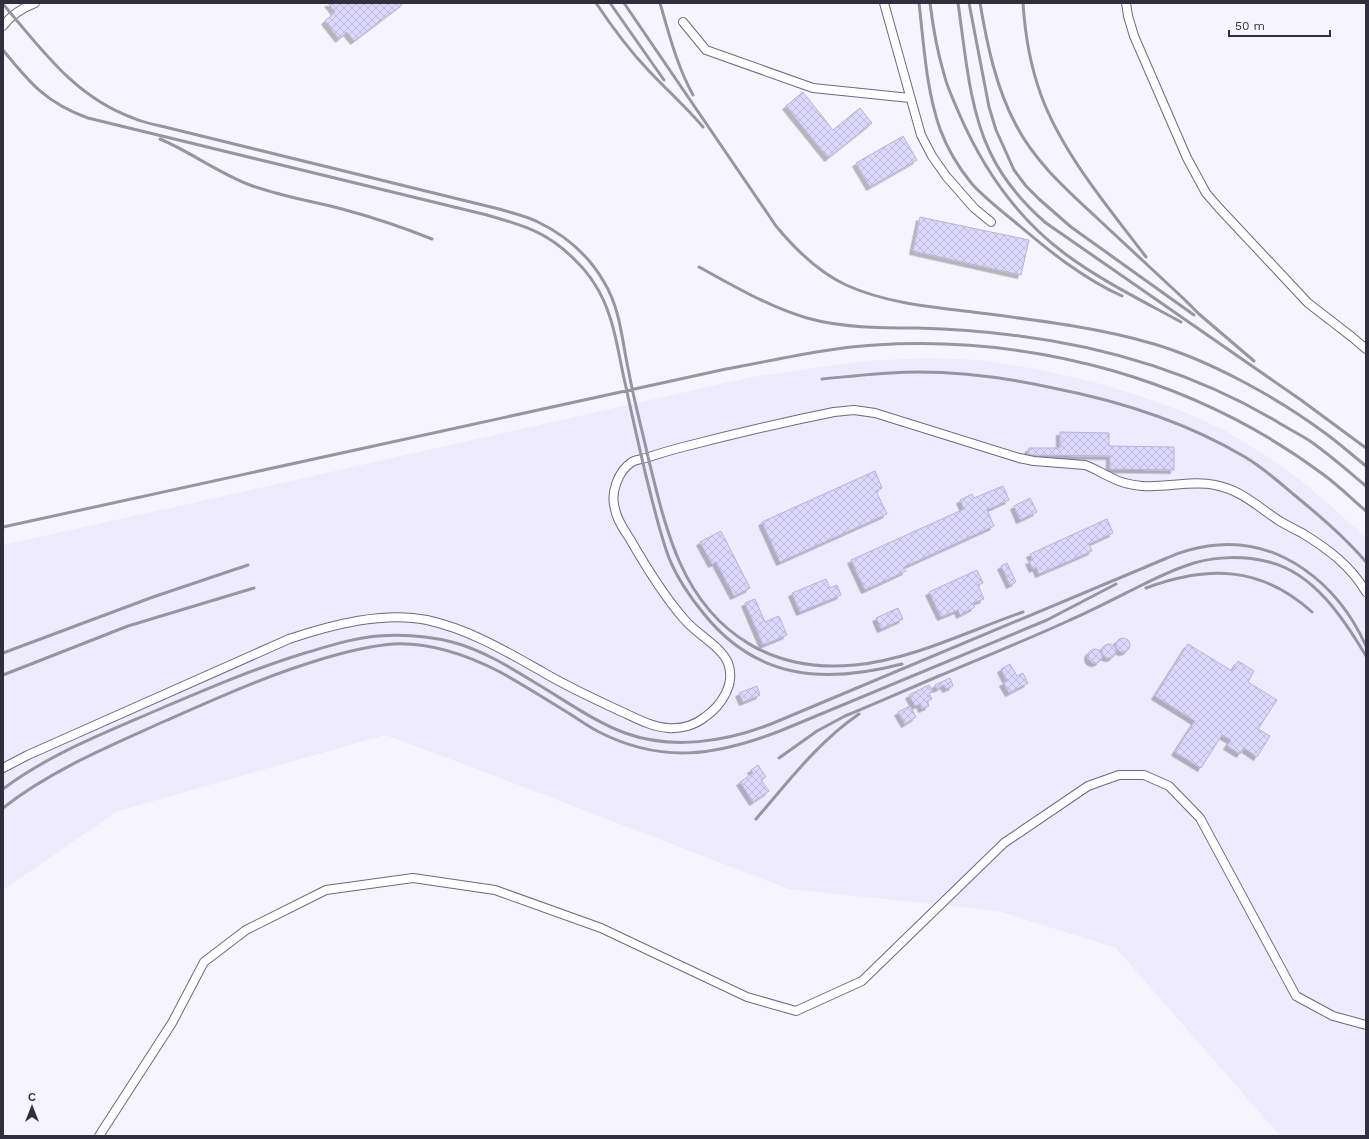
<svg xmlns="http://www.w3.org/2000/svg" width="1369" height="1139" viewBox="0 0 1369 1139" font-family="'Work Sans',sans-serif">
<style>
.built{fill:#edebfd}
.building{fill:url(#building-cross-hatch);stroke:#b7b4d7;filter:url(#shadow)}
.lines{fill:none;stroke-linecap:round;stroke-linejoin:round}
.lane-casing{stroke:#6c6887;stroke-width:10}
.lane{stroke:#fff;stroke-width:8}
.rail{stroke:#9695a0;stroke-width:3}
</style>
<defs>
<pattern id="building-cross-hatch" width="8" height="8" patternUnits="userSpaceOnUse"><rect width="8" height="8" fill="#dcd8fd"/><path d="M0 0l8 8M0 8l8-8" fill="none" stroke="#bdbada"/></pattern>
<filter id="shadow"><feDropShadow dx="-3.5" dy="3.5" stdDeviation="0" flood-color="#0004"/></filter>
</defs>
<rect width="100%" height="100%" fill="#f6f5fd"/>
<path class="built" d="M 926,358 L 983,360 L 1036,369 L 1094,382 L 1140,396 L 1187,413 L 1224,430 L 1262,453 L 1299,479 L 1332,507 L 1366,538 L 1366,1136 L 1280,1136 L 1116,948 L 998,911 L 789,889 L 466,765 L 385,735 L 118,811 L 3,890 L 3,545 L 188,504 L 752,377 L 862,361 Z"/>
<path class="building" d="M 328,3 L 404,3 L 354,41 L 347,32 L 339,39 L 325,21 L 335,12 Z
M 803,92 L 833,130 L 860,108 L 872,123 L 828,158 L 786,106 Z
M 903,136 L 917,160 L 870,187 L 856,163 Z
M 920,217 L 1029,240 L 1021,275 L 913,251 Z
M 1060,432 L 1109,433 L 1109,446 L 1174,447 L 1174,470 L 1110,469 L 1110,456 L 1028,455 L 1029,448 L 1060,448 Z
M 875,471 L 882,488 L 876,491 L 887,514 L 780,562 L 762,522 Z
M 1003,486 L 1009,500 L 987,510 L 994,526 L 904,567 L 906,571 L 865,590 L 851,560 L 964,509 L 960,500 L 972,494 L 974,498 Z
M 1030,498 L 1037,512 L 1020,520 L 1014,506 Z
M 1107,519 L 1113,533 L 1089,544 L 1092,551 L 1039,574 L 1036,567 L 1033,569 L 1029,561 L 1033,560 L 1030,554 Z
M 721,531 L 750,588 L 734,596 L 716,562 L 712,564 L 700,542 Z
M 1007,563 L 1016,582 L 1010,585 L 1001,566 Z
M 977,570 L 983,583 L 978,585 L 984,599 L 973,603 L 975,607 L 960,615 L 958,610 L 941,617 L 929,592 Z
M 826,579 L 830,588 L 837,585 L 841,595 L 800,612 L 792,593 Z
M 755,599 L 765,622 L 779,616 L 787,635 L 763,645 L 745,603 Z
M 898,608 L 903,619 L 881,629 L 876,618 Z
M1116 645a7 7 0 1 1 14 0a7 7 0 1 1-14 0Z
M1102 651a7 7 0 1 1 14 0a7 7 0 1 1-14 0Z
M 1188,644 L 1232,671 L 1238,661 L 1254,671 L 1248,682 L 1277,700 L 1258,729 L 1270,736 L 1257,757 L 1244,748 L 1240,754 L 1227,746 L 1231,740 L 1222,735 L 1201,768 L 1175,752 L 1195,721 L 1155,696 Z
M1088 656a7 7 0 1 1 14 0a7 7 0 1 1-14 0Z
M 1010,664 L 1017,676 L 1023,673 L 1028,683 L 1009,693 L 1003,683 L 1007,681 L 1001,669 Z
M 950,678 L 953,686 L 946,689 L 944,685 L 937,689 L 935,685 Z
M 929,685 L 933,692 L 929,693 L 932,699 L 927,701 L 929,706 L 922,709 L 920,704 L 915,706 L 909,695 Z
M 757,686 L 760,695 L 743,702 L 739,693 Z
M 910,706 L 916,717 L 905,724 L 898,712 Z
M 758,765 L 766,777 L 761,780 L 769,791 L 753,802 L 740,782 L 753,773 L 751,770 Z"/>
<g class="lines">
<g class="lane-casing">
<path id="lane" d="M 884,3 L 921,135 L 932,156 L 946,176 L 974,208 L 991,222
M 1126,3 L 1128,16 L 1134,36 L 1187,158 L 1206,193 L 1219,208 L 1308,303 L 1352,337 L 1366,349
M 683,22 L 706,50 L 813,88 L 910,98
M 3,26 C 11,15 22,8 35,3
M 3,768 L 28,755 L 289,639 C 331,625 383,611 427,620 C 468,629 504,650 541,671 C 566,686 592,698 618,710 C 634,717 651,727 668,728 C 681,729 695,725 705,717 C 721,706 736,684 728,663 C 721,646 696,634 684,619 C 663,595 646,567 630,539 C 624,530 617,520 615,509 C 610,493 618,471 632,462 C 636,460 642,459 646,458 C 658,454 671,450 683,447 C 733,434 784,422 834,412 L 854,410 L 875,413 L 1019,458 L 1034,461 L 1085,465 C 1094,468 1101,473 1110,477 C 1119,482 1131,485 1142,486 C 1166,488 1191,480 1215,485 C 1241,490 1257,506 1278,520 C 1286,525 1294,529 1302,533 C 1328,549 1351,566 1366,592
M 99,1136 L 172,1023 L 204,962 L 246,930 L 326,890 L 413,878 L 495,890 L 601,928 L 747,997 L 796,1011 L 862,981 L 1004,843 L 1088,786 L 1119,775 L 1144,775 L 1169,786 L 1200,818 L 1296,996 L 1333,1016 L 1366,1025"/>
</g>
<use href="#lane" class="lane"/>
<path class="rail" d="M 596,3 C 612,27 629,50 649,71 C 667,90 686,107 703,127
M 610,3 L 664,80
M 624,3 L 776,226 C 795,249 818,272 846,285 C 886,303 930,307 973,312 C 1034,320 1096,327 1154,344 C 1211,361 1278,398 1325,433 C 1339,443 1352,455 1366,466
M 660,3 C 669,34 677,66 693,95
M 919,3 C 924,45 926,89 940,129 C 947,148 959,168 972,184 C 985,198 1000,210 1015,222 C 1048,250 1082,278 1122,296
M 930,3 C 933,27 937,51 944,74 C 947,87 953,99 958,111 C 981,165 1016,217 1064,253 C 1100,280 1141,300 1181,322
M 958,3 C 965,50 969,109 990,152 C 1003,180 1023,203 1046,223 L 1301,400 L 1366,448
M 969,3 L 989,107 L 996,130 L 1014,170 L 1026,186 L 1039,199 L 1071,227 L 1194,315
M 980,3 C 987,44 996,88 1016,125 C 1035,162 1067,190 1097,218 C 1126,245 1155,272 1184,299 L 1199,314 L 1254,361
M 1023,3 C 1025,34 1030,65 1041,95 C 1062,153 1109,208 1146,257
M 3,4 C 42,50 75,97 133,118 C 144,123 157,125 169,128 L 499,209 C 512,213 526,216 538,222 C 565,235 589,256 604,282 C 621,310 622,342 629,373 C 634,401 642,429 648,457 C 657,493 665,529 680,563 C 713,636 775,673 855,665 C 914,659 968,631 1023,612
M 3,50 C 30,83 46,103 88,118 L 487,215 C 525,226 548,232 576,261 C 583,268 589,275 594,283 C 615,315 617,350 626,387 C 632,416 639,446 646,476 C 653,503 659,531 669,558 C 677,578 690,597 704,614 C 757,680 825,684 902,664
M 160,139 C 191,152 218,173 250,185 C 279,196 311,201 342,209 C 372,217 402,227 432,239
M 699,267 C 734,286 769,307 807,318 C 843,328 880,328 917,328 C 949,329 980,331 1011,335 C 1104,346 1194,373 1276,421 C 1287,428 1299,434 1310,441 C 1330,455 1348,471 1366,486
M 822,379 C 854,376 886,372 918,372 C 963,372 1008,378 1053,388 C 1120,401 1186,422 1245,457 C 1262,467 1278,481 1293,494 C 1319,515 1345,537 1366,562
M 3,527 L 726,369 C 776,360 825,348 875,345 C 1034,335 1196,379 1324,475 C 1339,486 1352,499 1366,511
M 1146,588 C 1208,565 1261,566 1312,612
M 3,653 L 153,597 L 248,565
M 3,675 L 128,626 L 254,588
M 779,758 L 817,731 L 845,716 C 877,703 908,689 939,676 C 983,657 1027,640 1070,620 C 1093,610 1116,598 1138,587 C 1156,578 1174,569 1194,563 C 1217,556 1245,556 1269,562 C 1314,573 1344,619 1366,656
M 3,789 C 51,753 107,732 162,708 C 209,688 256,668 305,653 C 329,646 353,638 378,636 C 403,634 428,636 452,642 C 482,650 508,666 534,682 C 563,699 593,721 625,733 C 672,750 725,742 771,724 L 1167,558 C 1180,552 1194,548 1208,546 C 1279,535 1338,584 1366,646
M 3,808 C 51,770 110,746 165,721 C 217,698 268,675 322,659 C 345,652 369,646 393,644 C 431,642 467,655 500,672 C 524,685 547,700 570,714 C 579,720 589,727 599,732 C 662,764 715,756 780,731 L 1047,620 L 1116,584
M 756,819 C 788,782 818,742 859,714"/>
</g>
<rect width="1369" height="1139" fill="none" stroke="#312f3d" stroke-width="8"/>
<g transform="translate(32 1107)" stroke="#f6f5fd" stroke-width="3" paint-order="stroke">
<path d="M0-3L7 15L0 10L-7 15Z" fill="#312f3d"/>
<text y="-6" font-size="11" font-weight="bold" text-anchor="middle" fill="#312f3d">С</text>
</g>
<path d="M1229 30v6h101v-6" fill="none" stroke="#312f3d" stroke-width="2"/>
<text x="1235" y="30" font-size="12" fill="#312f3d" stroke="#f6f5fd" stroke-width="3" paint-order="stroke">50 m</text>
</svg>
